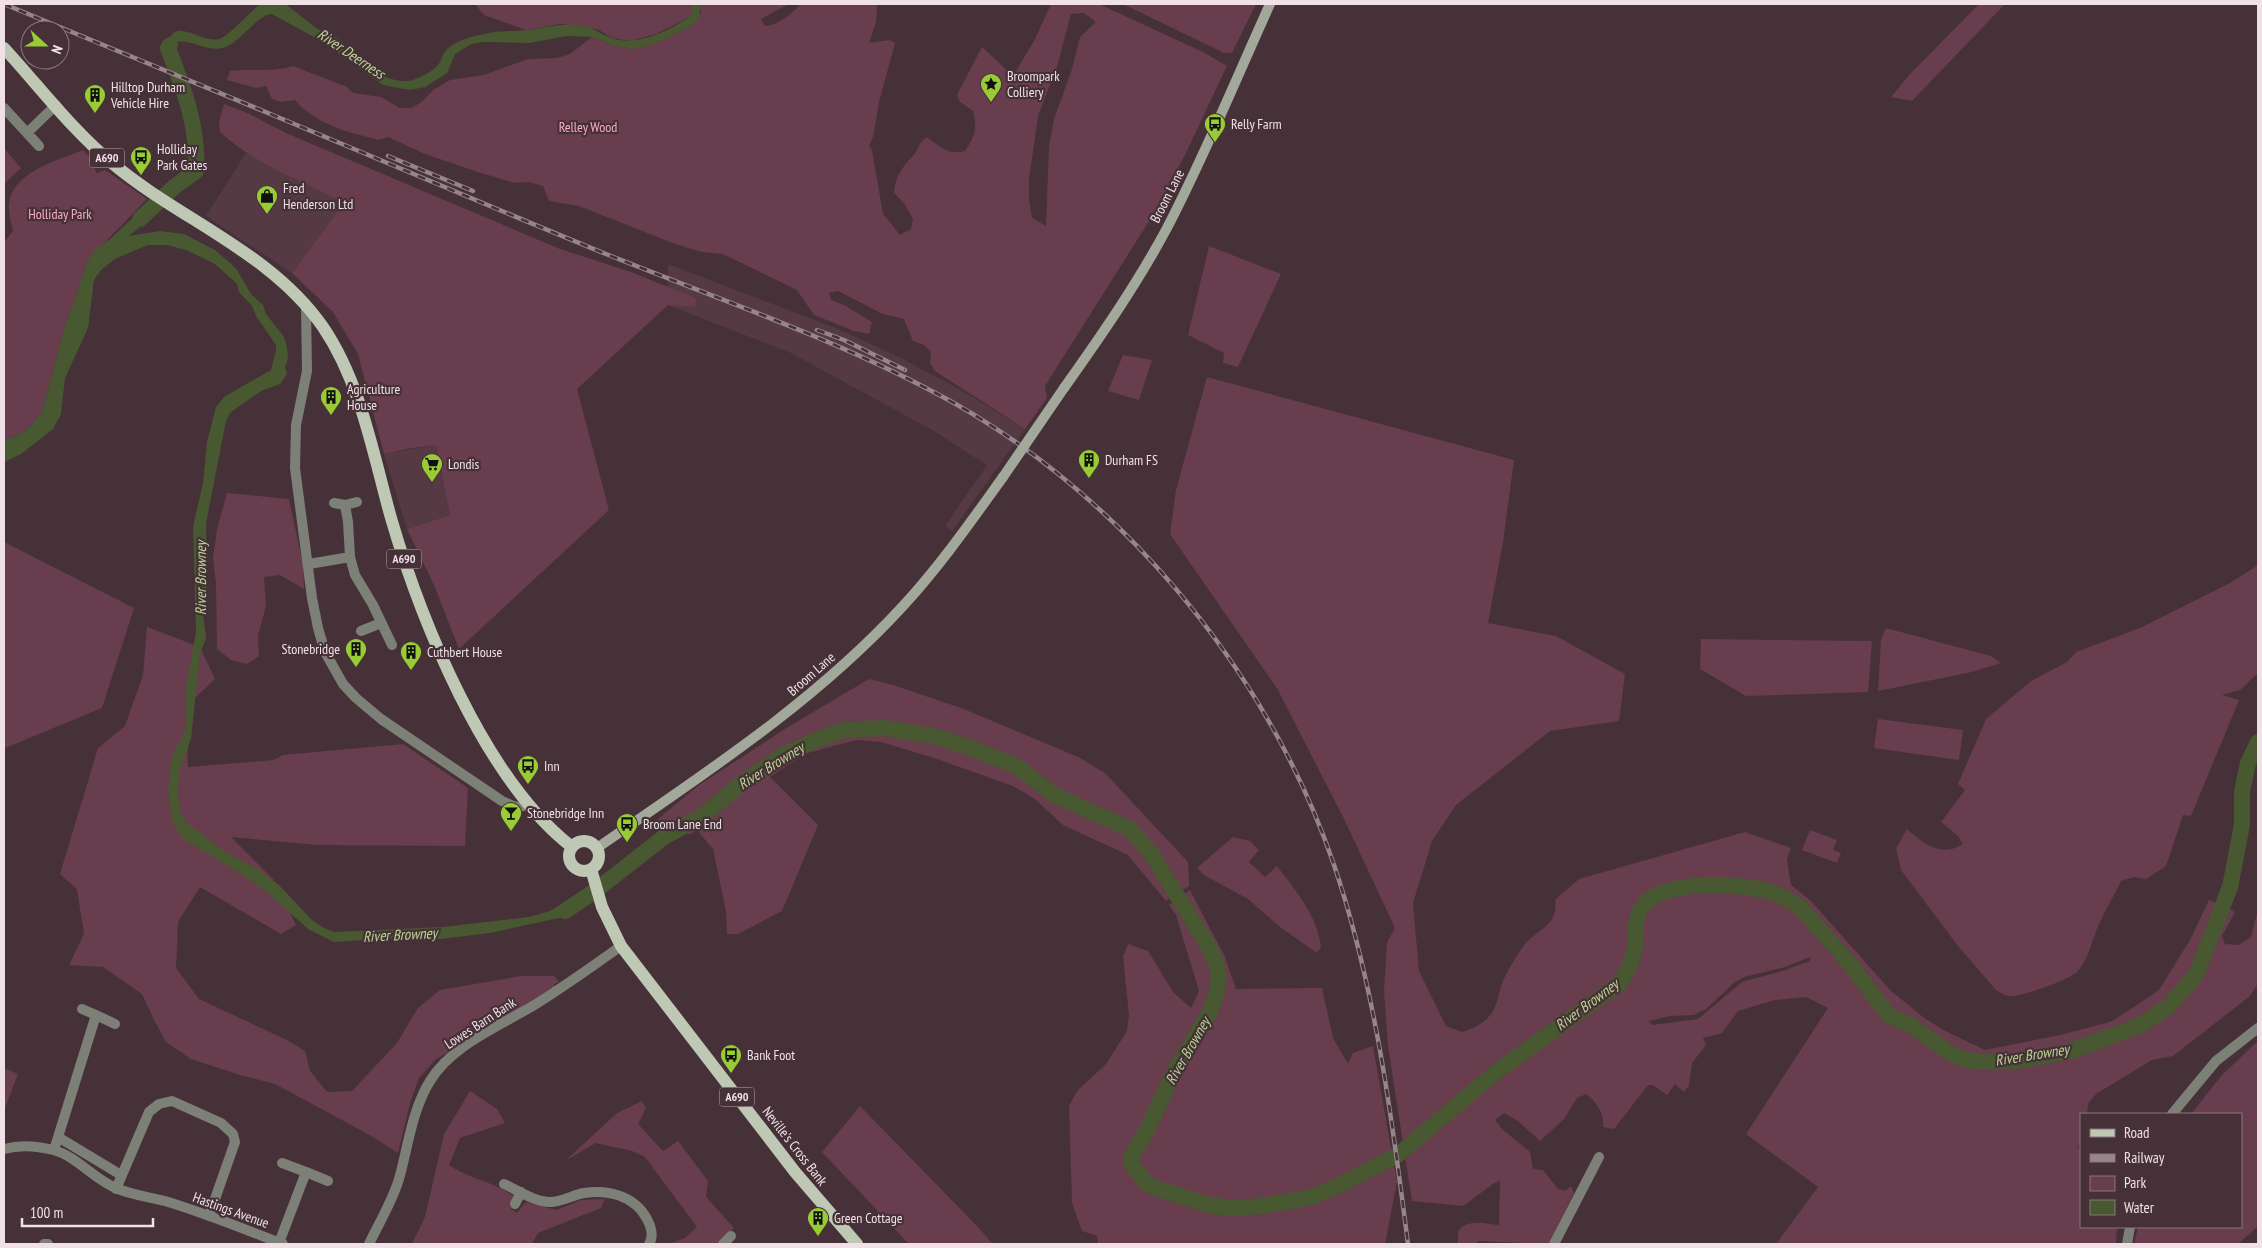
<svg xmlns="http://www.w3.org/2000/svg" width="2262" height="1248" viewBox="0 0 2262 1248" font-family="'PT Sans Narrow',sans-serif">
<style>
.built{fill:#553a44}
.green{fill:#683d4d;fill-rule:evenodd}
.water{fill:#485830}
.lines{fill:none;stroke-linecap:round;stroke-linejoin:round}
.river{stroke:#485830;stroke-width:16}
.minor{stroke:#7c8077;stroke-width:10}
.tertiary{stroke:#7c8077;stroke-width:10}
.secondary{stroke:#a2a89a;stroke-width:10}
.primary{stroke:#bfc8b4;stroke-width:12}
.rail-casing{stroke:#96858a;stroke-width:4.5}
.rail{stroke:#463138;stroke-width:2.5;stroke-dasharray:8;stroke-linecap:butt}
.secondary-bridge{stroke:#a2a89a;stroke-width:10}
.labels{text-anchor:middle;stroke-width:4.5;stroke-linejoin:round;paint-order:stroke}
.shield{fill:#463138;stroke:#bcacb1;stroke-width:1}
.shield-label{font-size:12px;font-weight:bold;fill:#efe1e5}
.poi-label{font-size:14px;fill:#efe1e5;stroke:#463138;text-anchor:start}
.park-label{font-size:14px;fill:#f7abc6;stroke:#463138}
.street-label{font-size:14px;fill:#efe1e5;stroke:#463138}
.water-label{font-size:15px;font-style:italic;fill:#b9d591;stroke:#463138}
</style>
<rect width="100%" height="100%" fill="#463138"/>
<path class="built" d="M 246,153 L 345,203 L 292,273 L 206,216 Z
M 668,264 L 838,329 L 899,357 L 966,393 L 1025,429 L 952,531 L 945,526 L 987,465 L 934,431 L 791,353 L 668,305 Z
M 436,445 L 450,515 L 407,529 L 384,454 Z"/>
<path class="green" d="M 475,4 L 692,4 L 691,15 L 684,20 L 656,34 L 630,41 L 612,38 L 599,30 L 581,26 L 561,24 L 526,30 L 484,15 Z
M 701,4 L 789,4 L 761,19 L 765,26 C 779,25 792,13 801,4 L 877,4 L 876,22 L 869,43 L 890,40 L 895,43 L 879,102 L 873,137 L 869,146 L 872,150 L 883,214 L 900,235 L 911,229 L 913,219 L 904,203 L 894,193 C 895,177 902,167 913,156 C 919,149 917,144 927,137 C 939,146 949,156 965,151 C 976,135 977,129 973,111 L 960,102 L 957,95 L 982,47 L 1013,76 L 1034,41 L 1051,4 L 1099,4 L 1203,52 L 1227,66 L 1185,155 L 1153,215 L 1045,386 L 1047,398 L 1025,429 L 935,371 L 930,363 L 931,352 L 924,345 L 913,341 L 904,319 L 883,314 L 838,291 L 829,293 L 831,300 L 844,305 L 872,322 L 869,334 L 854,331 L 814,315 L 797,290 L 723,254 L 702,252 L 675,244 L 579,206 L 549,201 L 543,186 L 528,182 L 515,183 L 478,172 L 425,154 L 388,137 L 378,140 L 342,130 L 321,121 L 302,108 L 295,100 L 281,102 L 272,99 L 266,86 L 256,88 L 227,80 L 230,71 C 251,68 273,73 293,66 L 347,87 L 353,93 L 381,97 L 400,108 L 411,108 L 422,102 L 433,90 L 450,80 L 484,75 L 528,59 L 557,58 L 570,54 L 592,37 L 612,45 L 648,46 L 691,26 L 701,13 ZM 1084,13 L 1096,22 L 1080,37 L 1072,69 L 1054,119 L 1049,146 L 1046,226 L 1032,218 L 1029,200 L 1029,179 L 1038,116 L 1057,67 L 1071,14 Z
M 1123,4 L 1256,4 L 1232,53 L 1224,53 Z
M 1979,4 L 2005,4 L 1912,101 L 1891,97 L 1911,73 Z
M 224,104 L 247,113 L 286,133 L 560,249 L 628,271 L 696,298 L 695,307 L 668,305 L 577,389 L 609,510 L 459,649 L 434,585 L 407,529 L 450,515 L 436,445 L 412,448 L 384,454 L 358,354 L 333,312 L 292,273 L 344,203 C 303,181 254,164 220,132 L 219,122 Z
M 4,148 L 21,168 L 4,184 Z
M 83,150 L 95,163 L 94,168 L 97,173 L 105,170 L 147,199 L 87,261 L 77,294 L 65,326 L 42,412 L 28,429 L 12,438 L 4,440 L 4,242 L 13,231 C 11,222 8,213 9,204 C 12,172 58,160 83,150 Z
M 1209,246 L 1281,274 L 1238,367 L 1223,363 L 1224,353 L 1188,335 Z
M 1123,355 L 1152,360 L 1139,400 L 1108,391 Z
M 1207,377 L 1514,460 L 1503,542 L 1488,623 L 1556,636 L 1625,674 L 1619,721 L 1550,731 L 1456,805 L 1432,841 L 1413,903 L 1419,971 L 1446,1026 L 1462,1032 C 1474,1028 1486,1023 1493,1011 C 1498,1002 1499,990 1503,981 C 1508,970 1515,958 1522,948 C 1535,929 1559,927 1555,900 L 1579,879 L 1745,832 L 1791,848 L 1787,860 L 1791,885 L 1811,901 L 1890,990 L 1923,1017 L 1943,1030 L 1985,1050 L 2060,1035 L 2110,1022 L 2134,1007 L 2159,990 L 2190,940 L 2209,900 L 2235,912 L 2222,936 L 2225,944 L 2239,945 L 2251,937 L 2258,910 L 2258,983 L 2250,996 L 2173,1056 L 2152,1060 L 2096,1094 L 2088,1104 L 2087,1114 L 2081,1114 L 2081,1142 L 2078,1147 L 2081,1151 L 2081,1227 L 2117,1227 L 2116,1244 L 1776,1244 L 1818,1187 L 1746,1134 L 1828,1008 L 1806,997 L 1775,1000 L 1738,1011 L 1722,1033 L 1703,1038 L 1706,1045 L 1692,1063 L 1689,1085 L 1684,1092 L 1675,1084 L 1667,1095 L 1653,1085 L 1648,1085 L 1614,1129 L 1603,1127 C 1605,1114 1596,1101 1586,1094 L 1577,1098 L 1564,1119 L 1540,1141 L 1518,1121 L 1504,1113 L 1495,1120 L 1502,1129 L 1530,1152 L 1533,1169 L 1543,1170 L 1558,1189 L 1565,1191 L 1571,1186 L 1574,1193 L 1549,1244 L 1478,1241 L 1477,1244 L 1458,1244 L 1458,1231 C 1468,1218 1485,1224 1499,1225 L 1500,1181 L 1493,1184 L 1463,1206 L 1412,1201 L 1388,1046 L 1384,991 L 1387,942 L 1395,928 L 1345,821 L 1278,690 L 1170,534 L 1176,490 ZM 1810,957 L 1810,961 L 1785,970 L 1742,982 L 1698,1019 L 1652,1025 L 1649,1021 L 1670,1016 L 1694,1015 L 1706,1009 L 1735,982 L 1744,977 L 1785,967 Z
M 227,493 L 289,499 L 303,564 L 304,589 L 280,575 L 264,577 L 266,606 L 258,636 L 259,656 L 247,664 L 231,660 L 217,649 L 216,583 L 213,559 L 217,529 Z
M 4,542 L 134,608 L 102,708 L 5,748 L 4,747 Z
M 2258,565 L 2258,673 L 2240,690 L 2222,695 L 2239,700 L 2191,816 L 2183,815 L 2166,866 L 2146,879 L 2134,877 L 2121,881 C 2115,895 2106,908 2100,922 C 2092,938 2090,957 2078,971 C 2072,979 2021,997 2010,996 C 2005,996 2001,993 1996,990 L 1958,946 L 1901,870 L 1896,848 L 1907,829 C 1924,844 1941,858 1963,844 L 1958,836 L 1941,822 L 1965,790 L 1958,784 L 1986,719 L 2031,681 L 2067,662 L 2076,652 L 2140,628 L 2230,583 Z
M 147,627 L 200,647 L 215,679 L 191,702 L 187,737 L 188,767 L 274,760 L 283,755 L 403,744 L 468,788 L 465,846 L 317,845 L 231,837 L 273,879 L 296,925 L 281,934 L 200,887 L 178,922 L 176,968 L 199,999 L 289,1041 L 305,1051 L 310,1071 L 327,1092 L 352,1091 L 397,1043 L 418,1008 L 440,990 L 521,976 L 554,976 L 559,982 L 554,984 L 554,987 L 435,1060 L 419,1078 L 410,1103 L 398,1153 L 366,1133 L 275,1084 L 240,1075 L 191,1059 L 166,1042 L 153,1018 L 142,994 L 103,967 L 69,965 L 84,934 L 77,889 L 60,874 L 98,748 L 125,726 L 143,675 Z
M 1886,628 L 1991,656 L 2001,663 L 1972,672 L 1878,691 L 1881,640 Z
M 1701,639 L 1872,641 L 1868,692 L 1746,696 L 1700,669 Z
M 869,679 L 893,685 L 964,709 L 1078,757 L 1105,773 L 1188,862 L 1189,886 L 1166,901 L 1128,855 L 1063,825 L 1035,799 L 1013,786 L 937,759 L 881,742 L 856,740 L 804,754 L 770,777 L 818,825 L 782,911 L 738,934 L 727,934 L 726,911 L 713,849 L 697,830 L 691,834 L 662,832 L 652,824 L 699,785 L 788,727 Z
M 1878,719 L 1963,730 L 1959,760 L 1874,748 Z
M 1810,830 L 1837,840 L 1833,850 L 1841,853 L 1837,863 L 1802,850 Z
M 1233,837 L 1250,841 L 1259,850 L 1249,862 L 1265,877 L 1277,866 C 1296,891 1318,916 1321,948 L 1317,953 L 1280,927 L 1248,899 L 1204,875 L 1197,868 Z
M 1190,890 L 1225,957 L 1236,989 L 1322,988 L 1333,1038 L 1348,1064 L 1353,1053 L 1373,1046 L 1397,1182 L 1385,1244 L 1098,1244 L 1097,1236 L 1082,1231 L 1072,1203 L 1069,1106 L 1077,1091 L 1106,1064 L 1127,1031 L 1129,1015 L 1123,956 L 1128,944 L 1148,951 L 1173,992 L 1191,1008 L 1199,991 L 1176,915 L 1169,905 Z
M 2258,1041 L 2258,1226 L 2238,1244 L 2134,1244 L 2138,1227 L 2241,1227 L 2241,1114 L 2191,1114 L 2222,1075 Z
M 4,1068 L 18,1074 L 4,1111 Z
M 470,1091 L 497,1109 L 505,1123 L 460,1138 L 449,1165 C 468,1179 494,1181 513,1196 L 511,1209 L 517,1213 L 526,1202 L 556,1210 L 581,1200 L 605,1199 L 601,1208 L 538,1233 L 532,1244 L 412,1244 L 425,1217 L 444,1134 Z
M 642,1101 L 646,1108 L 638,1124 L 663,1151 L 678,1141 L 708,1181 L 706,1197 L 734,1228 L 718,1244 L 669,1244 L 685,1238 L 697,1227 L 645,1157 L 632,1151 L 596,1143 L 565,1161 L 617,1113 Z
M 860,1106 L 976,1225 L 993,1244 L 909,1244 L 822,1152 Z"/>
<path class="water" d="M 260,4 L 285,4 C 296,11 306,21 318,29 C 325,33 335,36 341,41 C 359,55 378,81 404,81 C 414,82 430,73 437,66 C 442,61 442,54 447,49 C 457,40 476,35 489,33 C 503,30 519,32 534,29 C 550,26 563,24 579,25 C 594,27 600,34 614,39 C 637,46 673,30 691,15 L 692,4 L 701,5 L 699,19 L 691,26 L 664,40 L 648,46 L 632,49 L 612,45 L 592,37 L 567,36 L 529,43 L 484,42 L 471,44 L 455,54 L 447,73 L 425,87 L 410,90 L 383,85 L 323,42 L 272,14 C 260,13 241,40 228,46 C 210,55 193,38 175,42 L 172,46 L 179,68 L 170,64 L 168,57 L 164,53 L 163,47 C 168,43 169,36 175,32 C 185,26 206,43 219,39 C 228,37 251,11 260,4 Z
M 151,201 L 162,208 L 129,236 L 160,231 L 184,234 L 215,250 L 229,262 L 237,270 L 251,294 L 263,305 L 266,314 L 284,337 L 287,347 L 288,359 L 285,367 L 287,374 L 280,384 L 261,391 L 231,412 L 226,421 L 206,523 L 207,586 L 203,612 L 206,639 L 200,653 L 191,739 L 179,772 L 178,794 L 180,811 L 187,823 L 228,854 L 256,868 L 279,885 L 311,919 L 322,927 L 334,932 L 443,927 L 529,917 L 550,911 L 580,893 L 586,904 L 576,912 L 559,918 L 490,933 L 440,939 L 411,937 L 334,942 L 308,929 L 268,893 L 241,874 L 183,839 L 173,824 L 168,792 L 170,770 L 174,750 L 183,737 L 186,725 L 185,691 L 196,633 L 193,527 L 203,483 L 207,442 L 216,407 L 224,397 L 271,370 L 276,350 L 276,345 L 256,316 L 252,306 L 239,292 L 237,284 L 215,264 L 186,250 L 167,245 L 149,245 L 138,249 L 115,259 L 101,270 L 94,280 L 88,328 L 65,378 L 61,414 L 53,429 L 21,454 L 4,462 L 4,440 L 12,438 L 28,429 L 42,412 L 65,326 L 77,294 L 87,261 L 98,247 L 109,240 Z"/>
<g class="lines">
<path class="river" d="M 140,219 L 174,187 L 196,171 C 199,129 183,86 168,48 L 170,45
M 565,911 L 595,891 L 664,837 L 701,817 L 742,783 L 786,753 L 831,734 L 845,730 L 884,728 L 916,733 L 938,737 L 968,747 L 1016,766 L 1056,796 L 1130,829 L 1150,852 L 1206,942 L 1216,962 L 1219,977 L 1216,995 L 1210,1012 L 1175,1070 L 1146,1132 L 1131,1156 L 1131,1163 L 1144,1181 L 1153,1187 L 1208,1205 L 1230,1208 L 1262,1206 L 1312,1197 L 1342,1184 L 1399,1154 L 1496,1072 L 1620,983 C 1627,972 1633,961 1635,947 C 1636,935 1634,921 1640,910 C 1658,877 1744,883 1774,893 C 1784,897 1793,902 1801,908 L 1850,964 L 1888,1015 L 1910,1025 L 1953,1055 L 1974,1062 L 2012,1062 L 2071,1051 L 2141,1025 L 2168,1007 L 2196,975 L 2230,887 L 2242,825 L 2242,791 L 2248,763 L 2258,742"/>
<path class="minor" d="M 4,108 L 39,146
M 27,133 L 56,105
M 306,307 L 307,371 L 296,425 L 295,468 L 312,598 L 318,628 L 325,652 L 343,684 L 356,698 L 381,719 L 502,801 L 516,807 L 530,805
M 334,503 L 345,505 L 357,502
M 345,505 L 348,522 L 350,557 L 355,575 L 373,605 L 392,645
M 309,564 L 350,557
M 361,631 L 381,623
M 96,1015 L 115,1024
M 58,1137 L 121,1175
M 4,1149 C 19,1145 37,1146 53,1150 C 77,1156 94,1180 118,1189 C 133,1195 149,1197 165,1201 C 205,1213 244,1229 283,1244
M 54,1150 L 96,1015 L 82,1009
M 306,1172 L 328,1181
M 504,1184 C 517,1190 535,1202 550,1202 C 561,1202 573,1195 584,1193 C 608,1189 635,1196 647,1219 C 651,1226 654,1237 649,1244
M 116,1189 L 149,1112 L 159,1104 L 172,1101 L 221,1123 L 233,1134 L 235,1142 L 209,1216
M 515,1204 L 521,1192
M 279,1243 L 306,1172 L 282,1163
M 44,1244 L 48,1244
M 723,1244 L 731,1236
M 1554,1244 L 1599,1157"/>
<path class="tertiary" d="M 2172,1114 L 2216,1061 L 2258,1028
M 369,1244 C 379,1223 392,1202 399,1179 C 408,1147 412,1110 430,1081 C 453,1044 500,1026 536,1004 C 565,986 593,966 621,946
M 2127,1244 L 2130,1227"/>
<path class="secondary" d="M 1064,388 C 1101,336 1137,284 1167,228 C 1205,155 1236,79 1270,4
M 597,848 C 704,774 815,702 903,606 C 940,566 972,520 1003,477"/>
<path class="primary" d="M 4,48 C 39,86 72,130 112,163 C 180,220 271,252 323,327 C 361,383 373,454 391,518 C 421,621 485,780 572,847
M569 856a15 15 0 1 1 30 0a15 15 0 1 1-30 0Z
M 591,869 L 602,907 L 621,946 L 795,1172 L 857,1244"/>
<g class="rail-casing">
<path id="rail" d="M 4,4 C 92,41 180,76 268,113 C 381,160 493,208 606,254 C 713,297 824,335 926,388 C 1113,483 1267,667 1334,865 C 1375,986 1392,1118 1408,1244
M 388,156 L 473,191
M 817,330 L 844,340 L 905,370"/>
</g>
<use href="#rail" class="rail"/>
<path class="secondary-bridge" d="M 1003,477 L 1064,388"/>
</g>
<defs>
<g id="sight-pin" transform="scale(1.125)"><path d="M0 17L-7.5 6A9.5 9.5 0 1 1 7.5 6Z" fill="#99cb35" stroke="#463138"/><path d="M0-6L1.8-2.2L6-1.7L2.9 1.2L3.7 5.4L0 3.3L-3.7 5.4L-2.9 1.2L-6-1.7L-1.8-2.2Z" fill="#111"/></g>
<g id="building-pin" transform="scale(1.125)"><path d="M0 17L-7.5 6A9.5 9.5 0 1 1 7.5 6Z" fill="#99cb35" stroke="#463138"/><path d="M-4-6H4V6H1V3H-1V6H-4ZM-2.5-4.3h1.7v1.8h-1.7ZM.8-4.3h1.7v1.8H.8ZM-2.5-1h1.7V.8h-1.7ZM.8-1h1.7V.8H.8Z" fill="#111"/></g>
<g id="bus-pin" transform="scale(1.125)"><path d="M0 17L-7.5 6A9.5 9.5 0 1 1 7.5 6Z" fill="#99cb35" stroke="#463138"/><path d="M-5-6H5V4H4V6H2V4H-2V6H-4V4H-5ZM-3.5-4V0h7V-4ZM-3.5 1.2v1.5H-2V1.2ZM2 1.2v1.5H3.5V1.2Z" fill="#111"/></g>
<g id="shop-pin" transform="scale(1.125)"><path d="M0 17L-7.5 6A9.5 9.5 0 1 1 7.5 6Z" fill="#99cb35" stroke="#463138"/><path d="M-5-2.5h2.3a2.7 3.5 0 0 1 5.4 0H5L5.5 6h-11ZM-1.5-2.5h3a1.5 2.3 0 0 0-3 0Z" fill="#111"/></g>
<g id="supermarket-pin" transform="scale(1.125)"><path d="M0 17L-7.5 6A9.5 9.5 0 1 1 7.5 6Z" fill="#99cb35" stroke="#463138"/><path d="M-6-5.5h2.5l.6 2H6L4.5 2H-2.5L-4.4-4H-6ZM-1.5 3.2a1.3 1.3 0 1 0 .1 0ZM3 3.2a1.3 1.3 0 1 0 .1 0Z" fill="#111"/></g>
<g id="bar-pin" transform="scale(1.125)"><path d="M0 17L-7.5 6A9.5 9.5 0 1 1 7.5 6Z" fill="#99cb35" stroke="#463138"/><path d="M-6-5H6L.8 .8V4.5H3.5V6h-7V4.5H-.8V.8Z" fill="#111"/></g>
</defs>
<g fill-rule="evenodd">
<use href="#sight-pin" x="991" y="84"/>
<use href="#building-pin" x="95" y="95"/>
<use href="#bus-pin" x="1215" y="124"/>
<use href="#bus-pin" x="141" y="157"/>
<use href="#shop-pin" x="267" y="196"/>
<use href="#building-pin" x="331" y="397"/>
<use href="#building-pin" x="1089" y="460"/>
<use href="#supermarket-pin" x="432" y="464"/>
<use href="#building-pin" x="356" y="649"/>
<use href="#building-pin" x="411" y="652"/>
<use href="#bus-pin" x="528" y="766"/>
<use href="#bar-pin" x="511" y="813"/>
<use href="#bus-pin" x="627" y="824"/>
<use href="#bus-pin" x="731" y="1055"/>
<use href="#building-pin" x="818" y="1218"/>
</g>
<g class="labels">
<g class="shield">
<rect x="89.5" y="148.5" width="35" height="19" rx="4"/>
<rect x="386.5" y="549.5" width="35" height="19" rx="4"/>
<rect x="719.5" y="1087.5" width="35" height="19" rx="4"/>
</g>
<g class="shield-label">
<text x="107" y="162">A690</text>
<text x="404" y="563">A690</text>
<text x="737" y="1101">A690</text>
</g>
<g class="poi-label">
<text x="1007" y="81">Broompark<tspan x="1007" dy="16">Colliery</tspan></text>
<text x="111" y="92">Hilltop Durham<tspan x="111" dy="16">Vehicle Hire</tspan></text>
<text x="1231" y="129">Relly Farm</text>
<text x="157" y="154">Holliday<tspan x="157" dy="16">Park Gates</tspan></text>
<text x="283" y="193">Fred<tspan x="283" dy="16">Henderson Ltd</tspan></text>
<text x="347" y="394">Agriculture<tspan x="347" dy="16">House</tspan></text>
<text x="1105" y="465">Durham FS</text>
<text x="448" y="469">Londis</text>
<text x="340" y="654" text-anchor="end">Stonebridge</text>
<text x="427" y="657">Cuthbert House</text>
<text x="544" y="771">Inn</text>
<text x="527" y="818">Stonebridge Inn</text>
<text x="643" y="829">Broom Lane End</text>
<text x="747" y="1060">Bank Foot</text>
<text x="834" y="1223">Green Cottage</text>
</g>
<g class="park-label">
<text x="588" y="132">Relley Wood</text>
<text x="60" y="219">Holliday Park</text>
</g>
<g class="street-label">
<text transform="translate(1167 196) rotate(-63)" y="5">Broom Lane</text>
<text transform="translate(811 674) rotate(-41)" y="5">Broom Lane</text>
<text transform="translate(480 1023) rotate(-33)" y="5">Lowes Barn Bank</text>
<text transform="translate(795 1146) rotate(52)" y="5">Neville's Cross Bank</text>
<text transform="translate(231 1210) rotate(20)" y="5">Hastings Avenue</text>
</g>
<g class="water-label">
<text transform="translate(351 54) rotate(34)" y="5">River Deerness</text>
<text transform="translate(201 578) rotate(-90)" y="5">River Browney</text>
<text transform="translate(771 766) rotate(-32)" y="5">River Browney</text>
<text transform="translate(400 935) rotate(-3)" y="5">River Browney</text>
<text transform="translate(1587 1005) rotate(-37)" y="5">River Browney</text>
<text transform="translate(1188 1051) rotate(-60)" y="5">River Browney</text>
<text transform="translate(2032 1055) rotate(-9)" y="5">River Browney</text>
</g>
</g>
<rect width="2262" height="1248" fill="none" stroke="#efe1e5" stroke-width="10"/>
<rect x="2080" y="1113" width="162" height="115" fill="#463138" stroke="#8a777d"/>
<rect x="2090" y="1129" width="25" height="8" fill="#bfc8b4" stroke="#8a777d"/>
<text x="2124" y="1138" font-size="15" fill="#efe1e5">Road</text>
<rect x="2090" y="1154" width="25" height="8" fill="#96858a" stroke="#8a777d"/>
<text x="2124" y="1163" font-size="15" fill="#efe1e5">Railway</text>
<rect x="2090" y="1176" width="25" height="15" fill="#683d4d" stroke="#8a777d"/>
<text x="2124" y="1188" font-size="15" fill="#efe1e5">Park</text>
<rect x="2090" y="1200" width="25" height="15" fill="#485830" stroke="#8a777d"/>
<text x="2124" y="1213" font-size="15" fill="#efe1e5">Water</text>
<g transform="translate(45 45) rotate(111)"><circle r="24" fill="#463138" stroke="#8a777d"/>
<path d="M0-4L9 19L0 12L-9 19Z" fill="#99cb35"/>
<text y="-8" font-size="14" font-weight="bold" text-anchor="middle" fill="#efe1e5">N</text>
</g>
<path d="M22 1218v8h131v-8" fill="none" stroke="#efe1e5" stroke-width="2.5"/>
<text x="30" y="1218" font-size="15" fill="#efe1e5" stroke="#463138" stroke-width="4" paint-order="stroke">100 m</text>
</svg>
